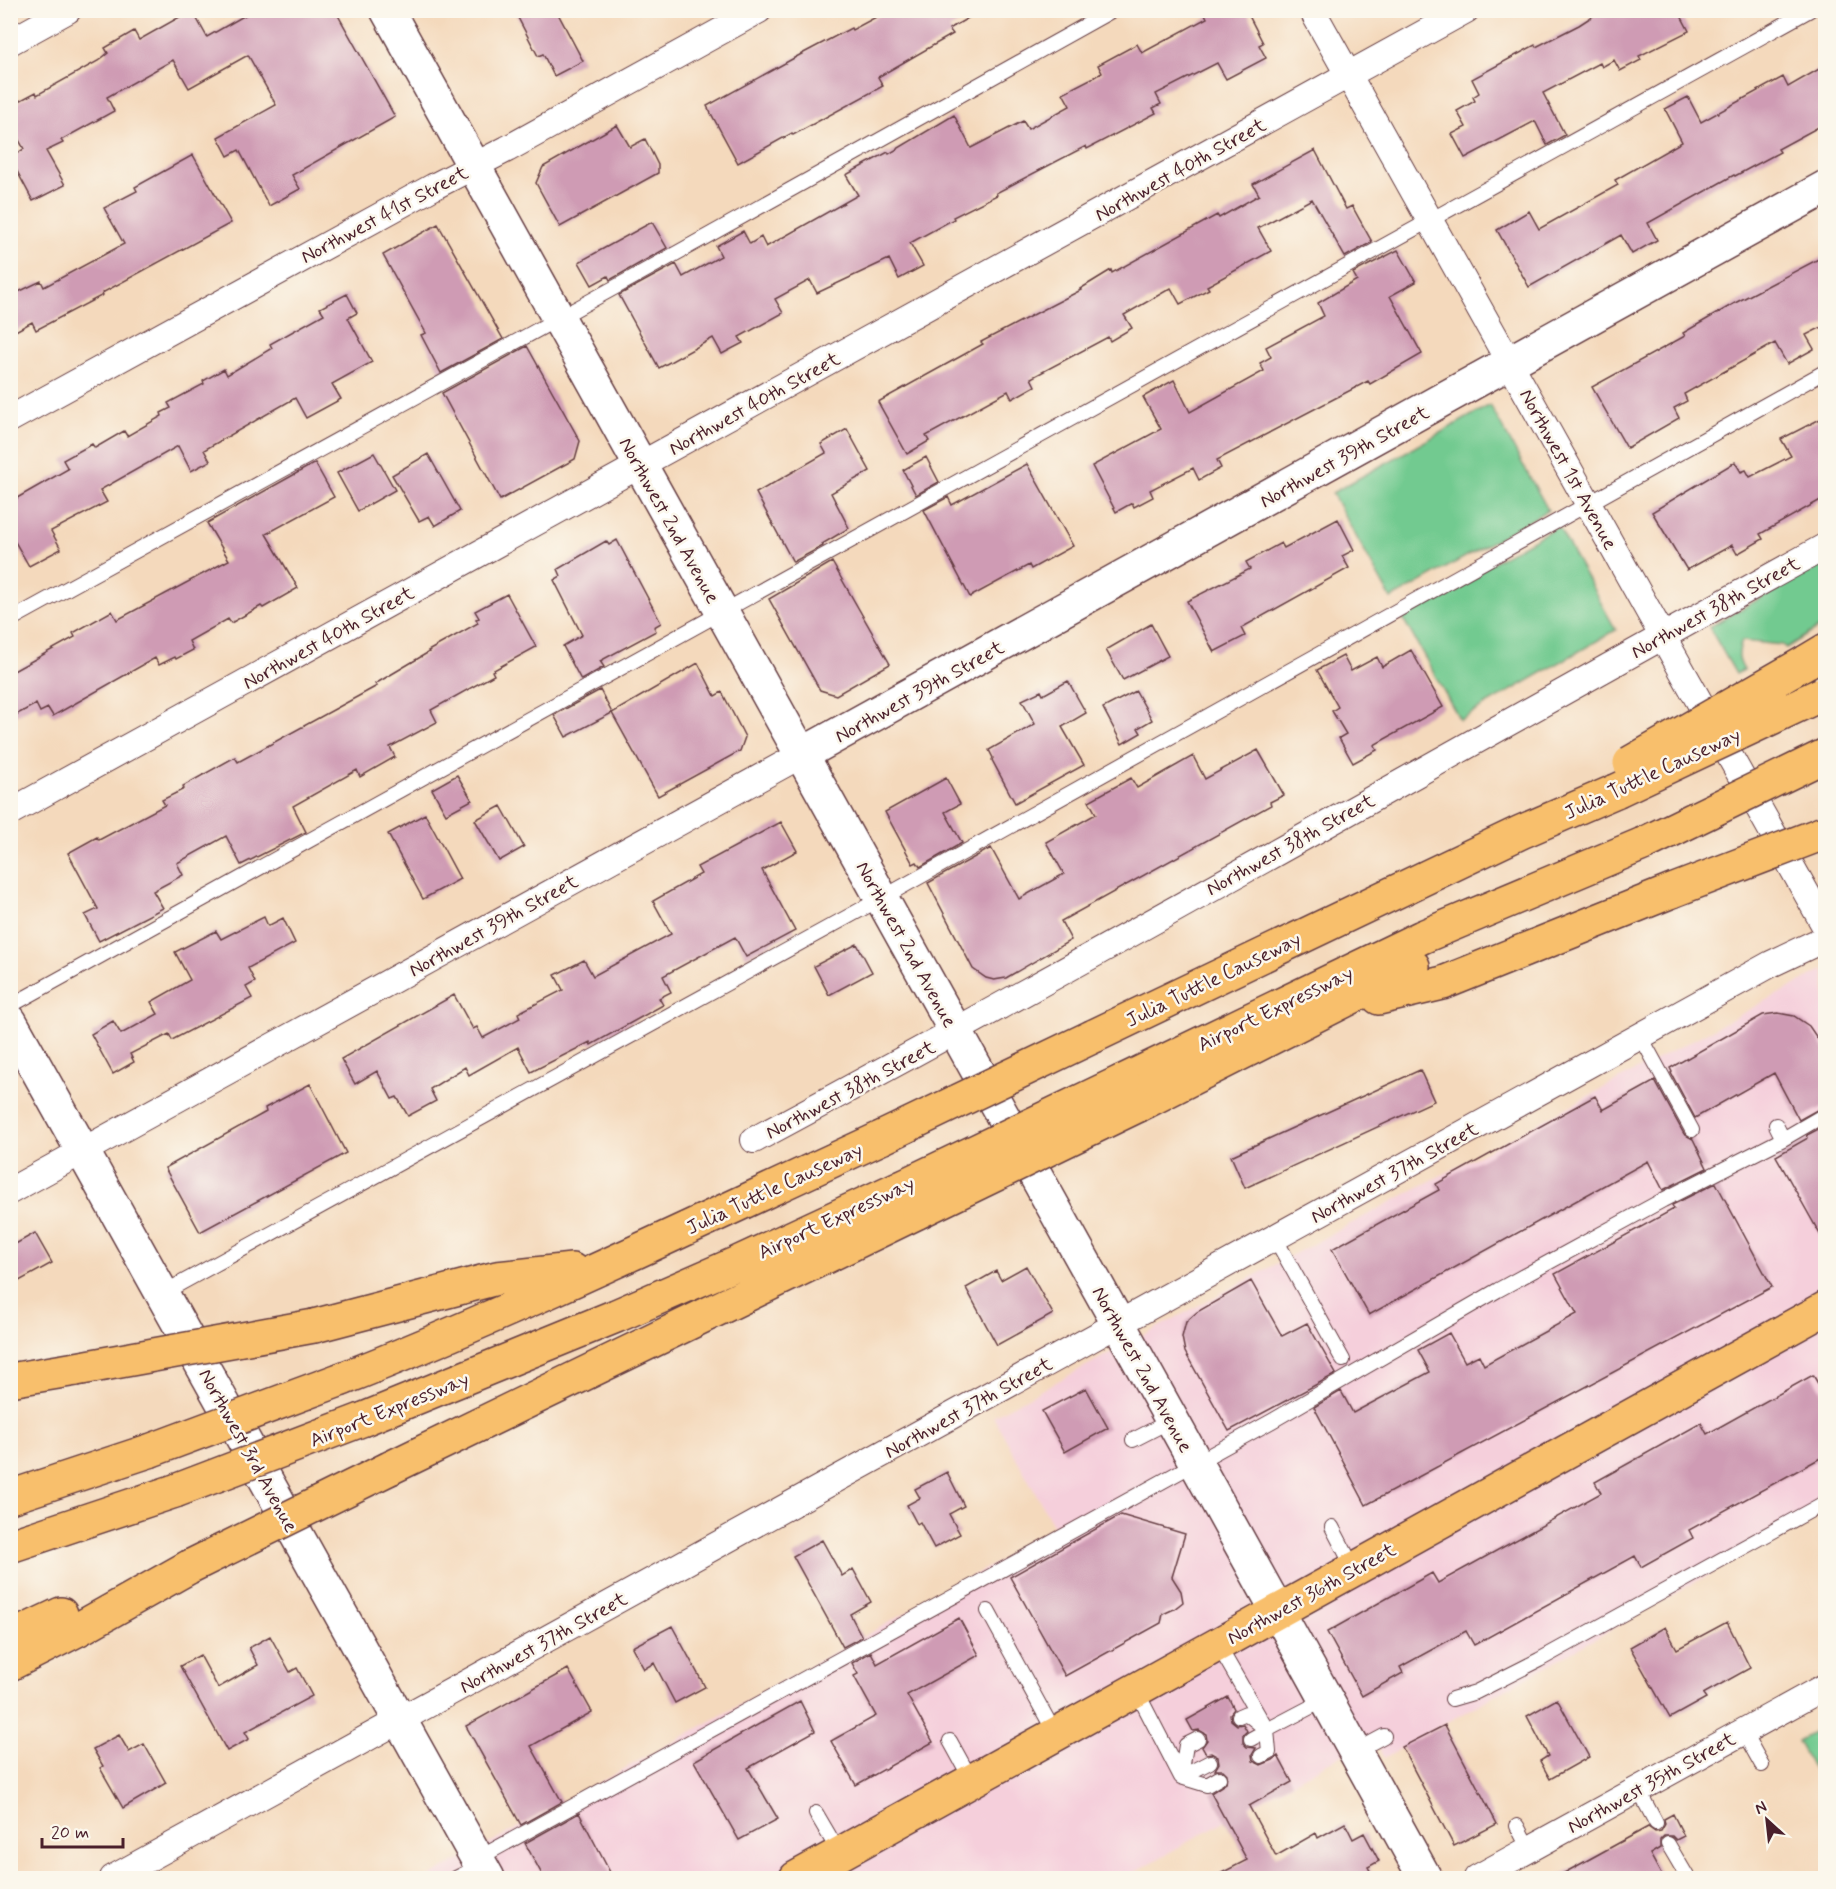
<svg xmlns="http://www.w3.org/2000/svg" width="1836" height="1889" viewBox="0 0 1836 1889" font-family="Mynerve,sans-serif">
<style>
.built{fill:#f5cfdb}
.green{fill:#72ca90;stroke:#5e745e;stroke-width:1.5}
.building{fill:#cf9bb4}
.lines{fill:none;stroke-linecap:round;stroke-linejoin:round}
.service-casing{stroke:#643b41;stroke-width:16}
.minor-casing{stroke:#643b41;stroke-width:28}
.tertiary-casing{stroke:#643b41;stroke-width:36}
.primary-casing{stroke:#643b41;stroke-width:36}
.motorway-casing{stroke:#643b41;stroke-width:36}
.service{stroke:#fff;stroke-width:14}
.minor{stroke:#fff;stroke-width:26}
.tertiary{stroke:#fff;stroke-width:33}
.primary{stroke:#f8bf6c;stroke-width:33}
.motorway{stroke:#f8bf6c;stroke-width:33}
.motorway-bridge-casing{stroke:#643b41;stroke-width:36;stroke-linecap:butt}
.motorway-bridge{stroke:#f8bf6c;stroke-width:33}
.labels{text-anchor:middle;stroke-width:5;stroke-linejoin:round;paint-order:stroke}
.street-label{font-size:20px;fill:#4a1f2b;stroke:#fbf7ec}
</style>
<rect width="100%" height="100%" fill="#fbf7ec"/>
<filter id="ink" filterUnits="userSpaceOnUse"><feTurbulence type="fractalNoise" baseFrequency=".0167" numOctaves="2"/><feDisplacementMap in="SourceGraphic" scale="12" xChannelSelector="R" yChannelSelector="G"/><feConvolveMatrix kernelMatrix="1 2 1 2 8 2 1 2 1" color-interpolation-filters="sRGB"/></filter>
<filter id="wash" filterUnits="userSpaceOnUse"><feTurbulence type="fractalNoise" baseFrequency=".008" numOctaves="4" result="noise"/><feDisplacementMap in="SourceGraphic" scale="24" xChannelSelector="R" yChannelSelector="G"/><feGaussianBlur stdDeviation="1.35" result="paint"/><feColorMatrix in="noise" values="0 0 0 0 0 0 0 0 0 0 0 0 0 0 0 0 0 1.4 0 .05"/><feComposite in="paint" operator="in"/></filter>
<g filter="url(#wash)">
<rect width="100%" height="100%" fill="#f4d9bc"/>
<path class="built" d="M 1825,969 L 1825,1509 L 1384,1758 L 1373,1737 L 1124,1878 L 427,1878 L 1056,1530 L 993,1416 Z"/>
<path class="green" d="M 1490,405 L 1548,510 L 1391,599 L 1332,493 Z
M 1558,526 L 1616,630 L 1460,720 L 1400,613 Z
M 1825,562 L 1825,624 L 1786,648 L 1782,645 L 1742,641 C 1738,652 1737,659 1744,670 L 1736,674 L 1709,627 Z
M 1825,1726 L 1825,1791 L 1798,1741 Z"/>
<g id="blocks">
<path class="building" d="M 192,10 L 207,37 L 254,10 L 335,10 L 395,117 L 292,175 L 300,189 L 269,206 L 239,150 L 228,156 L 218,137 L 276,105 L 248,55 L 189,88 L 173,60 L 107,97 L 114,111 L 61,140 L 63,143 L 46,151 L 65,185 L 33,201 L 10,158 L 24,149 L 10,124 L 10,106 L 36,92 L 37,95 L 98,61 L 108,53 L 105,48 L 134,31 L 139,40 Z
M 514,10 L 556,10 L 583,61 L 554,76 L 543,54 L 538,56 Z
M 889,10 L 982,10 L 949,29 L 953,34 L 878,77 L 883,86 L 793,135 L 792,133 L 738,163 L 707,106 L 796,57 L 851,28 L 852,30 Z
M 1203,10 L 1246,10 L 1263,43 L 1259,45 L 1266,58 L 1226,79 L 1217,63 L 1156,94 L 1161,104 L 1153,108 L 1156,113 L 1087,149 L 1086,146 L 996,193 L 997,195 L 953,217 L 954,219 L 910,243 L 923,266 L 899,279 L 889,259 L 817,293 L 810,280 L 775,299 L 783,313 L 739,337 L 743,343 L 722,354 L 713,338 L 659,368 L 619,295 L 676,264 L 683,277 L 721,256 L 716,246 L 743,231 L 750,244 L 761,237 L 766,247 L 858,195 L 846,175 L 888,152 L 889,154 L 954,115 L 971,148 L 1023,121 L 1028,129 L 1070,106 L 1063,93 L 1102,73 L 1098,65 L 1137,44 L 1142,53 L 1207,18 Z
M 1602,10 L 1678,10 L 1689,31 L 1639,56 L 1641,60 L 1620,71 L 1614,60 L 1602,67 L 1600,63 L 1543,93 L 1565,135 L 1547,145 L 1535,121 L 1465,158 L 1452,134 L 1466,127 L 1457,111 L 1475,101 L 1473,97 L 1479,93 L 1472,79 L 1535,45 L 1536,47 L 1579,25 Z
M 1826,65 L 1826,123 L 1778,149 L 1780,152 L 1735,176 L 1734,175 L 1648,223 L 1657,240 L 1632,254 L 1621,235 L 1529,287 L 1497,230 L 1529,211 L 1539,229 L 1618,185 L 1615,180 L 1682,142 L 1665,109 L 1688,97 L 1701,122 L 1783,77 L 1788,87 Z
M 617,125 L 630,147 L 645,139 L 658,165 L 658,173 L 560,227 L 536,183 L 543,167 Z
M 1315,150 L 1346,209 L 1352,206 L 1372,242 L 1345,257 L 1312,199 L 1258,228 L 1271,251 L 1207,286 L 1209,289 L 1180,304 L 1171,288 L 1124,315 L 1132,328 L 1110,341 L 1108,337 L 1031,378 L 1035,386 L 1012,399 L 1008,391 L 926,436 L 929,441 L 907,454 L 878,402 L 983,344 L 981,342 L 1081,290 L 1080,289 L 1111,270 L 1112,273 L 1217,215 L 1219,218 L 1259,195 L 1253,184 Z
M 193,155 L 231,223 L 102,293 L 103,295 L 36,330 L 32,322 L 10,334 L 10,296 L 41,281 L 44,287 L 124,244 L 104,208 L 137,191 L 135,187 Z
M 652,222 L 667,248 L 610,280 L 608,276 L 592,285 L 579,262 Z
M 438,224 L 503,339 L 441,373 L 421,335 L 426,333 L 383,255 Z
M 1398,250 L 1416,282 L 1390,296 L 1422,354 L 1370,384 L 1368,381 L 1217,460 L 1221,468 L 1199,480 L 1193,468 L 1150,490 L 1153,497 L 1134,507 L 1132,503 L 1116,512 L 1092,466 L 1161,429 L 1143,397 L 1174,380 L 1190,412 L 1264,371 L 1260,363 L 1271,357 L 1266,347 L 1324,316 L 1318,303 L 1357,280 L 1353,273 Z
M 1826,255 L 1826,325 L 1806,335 L 1814,349 L 1787,364 L 1775,343 L 1684,394 L 1687,401 L 1674,408 L 1679,418 L 1627,448 L 1592,387 L 1685,336 L 1683,333 L 1735,303 Z
M 347,294 L 357,313 L 348,318 L 372,362 L 332,384 L 341,399 L 306,418 L 295,398 L 204,450 L 210,461 L 191,471 L 178,446 L 100,490 L 107,502 L 51,531 L 61,549 L 29,566 L 10,533 L 10,502 L 68,469 L 63,460 L 92,444 L 95,448 L 124,431 L 127,436 L 162,416 L 161,413 L 171,408 L 168,403 L 204,384 L 203,381 L 224,369 L 227,375 L 272,348 L 270,344 L 324,314 L 320,308 Z
M 527,346 L 580,441 L 575,459 L 500,500 L 442,393 Z
M 1826,416 L 1826,497 L 1760,534 L 1763,539 L 1737,554 L 1732,545 L 1687,570 L 1652,512 L 1735,462 L 1741,472 L 1746,470 L 1750,477 L 1791,456 L 1781,439 Z
M 847,429 L 870,471 L 831,493 L 849,528 L 822,544 L 823,546 L 793,562 L 756,493 L 826,453 L 821,444 Z
M 374,453 L 395,490 L 358,511 L 337,473 Z
M 428,454 L 460,511 L 435,526 L 429,516 L 419,521 L 392,475 Z
M 926,457 L 939,482 L 916,495 L 903,470 Z
M 315,463 L 334,497 L 266,534 L 298,588 L 263,608 L 261,606 L 231,623 L 228,619 L 189,641 L 193,650 L 176,659 L 175,657 L 159,665 L 155,658 L 53,716 L 48,708 L 40,712 L 36,704 L 10,718 L 10,673 L 75,637 L 73,633 L 112,611 L 117,620 L 229,560 L 207,523 Z
M 1027,464 L 1073,546 L 1031,569 L 1029,565 L 970,597 L 924,510 L 948,497 L 952,505 Z
M 1338,519 L 1354,550 L 1342,556 L 1349,568 L 1241,628 L 1245,636 L 1214,652 L 1187,601 L 1250,569 L 1246,562 L 1281,543 L 1284,548 Z
M 617,540 L 661,623 L 654,627 L 656,631 L 600,661 L 604,667 L 581,680 L 563,646 L 582,635 L 554,580 L 561,576 L 558,569 L 606,541 L 609,545 Z
M 832,562 L 890,664 L 836,695 L 820,690 L 769,599 Z
M 507,594 L 536,647 L 492,671 L 494,675 L 431,710 L 437,722 L 390,747 L 395,757 L 360,777 L 357,770 L 293,806 L 306,832 L 241,865 L 226,836 L 177,863 L 183,875 L 153,891 L 163,908 L 99,941 L 85,915 L 98,909 L 68,853 L 97,837 L 99,840 L 165,805 L 162,800 L 184,789 L 183,786 L 235,757 L 238,762 L 377,686 L 375,684 L 429,652 L 428,651 L 478,623 L 476,619 L 479,618 L 475,611 Z
M 1151,624 L 1168,656 L 1123,680 L 1106,650 Z
M 1411,650 L 1443,707 L 1374,745 L 1377,750 L 1353,763 L 1339,738 L 1346,734 L 1332,711 L 1338,707 L 1317,670 L 1343,656 L 1351,671 L 1377,657 L 1382,667 Z
M 698,663 L 715,696 L 722,692 L 745,737 L 740,751 L 658,796 L 612,713 Z
M 1068,681 L 1086,713 L 1062,727 L 1084,765 L 1015,803 L 992,760 L 993,758 L 989,750 L 1035,724 L 1022,700 L 1041,691 L 1043,695 Z
M 600,690 L 612,713 L 566,737 L 554,715 Z
M 1136,691 L 1152,720 L 1138,728 L 1141,733 L 1122,744 L 1103,708 Z
M 1258,750 L 1284,795 L 1270,802 L 1271,805 L 1061,921 L 1071,940 L 1006,978 L 994,980 L 986,978 L 973,969 L 928,883 L 991,848 L 1019,899 L 1064,874 L 1046,842 L 1096,814 L 1089,801 L 1131,778 L 1137,788 L 1193,756 L 1205,779 Z
M 457,775 L 472,800 L 446,814 L 432,789 Z
M 946,778 L 960,804 L 945,812 L 962,843 L 920,867 L 917,862 L 913,864 L 885,812 Z
M 501,806 L 524,847 L 499,861 L 475,820 Z
M 425,814 L 460,879 L 423,899 L 388,834 Z
M 781,822 L 797,851 L 762,870 L 795,931 L 746,957 L 735,937 L 663,976 L 671,992 L 659,998 L 663,1005 L 591,1045 L 590,1042 L 531,1072 L 518,1047 L 469,1075 L 465,1067 L 430,1089 L 436,1101 L 408,1116 L 397,1097 L 392,1099 L 377,1071 L 355,1084 L 341,1059 L 454,995 L 473,1029 L 477,1027 L 483,1038 L 520,1018 L 518,1013 L 563,990 L 555,975 L 584,960 L 593,976 L 671,934 L 653,901 L 701,874 L 697,867 Z
M 264,917 L 268,926 L 283,918 L 295,943 L 248,968 L 255,982 L 246,987 L 252,998 L 172,1040 L 169,1034 L 130,1054 L 134,1062 L 113,1074 L 91,1034 L 113,1021 L 121,1034 L 158,1014 L 151,1002 L 190,980 L 175,952 L 216,931 L 221,939 Z
M 857,944 L 872,972 L 829,995 L 814,966 Z
M 1778,1013 L 1794,1016 L 1809,1026 L 1826,1051 L 1826,1105 L 1799,1120 L 1774,1073 L 1695,1118 L 1671,1073 L 1672,1072 L 1670,1068 L 1763,1015 Z
M 1420,1070 L 1434,1101 L 1245,1188 L 1231,1156 Z
M 1655,1081 L 1684,1134 L 1693,1139 L 1707,1168 L 1663,1190 L 1648,1161 L 1369,1315 L 1332,1249 L 1439,1190 L 1436,1184 L 1595,1096 L 1603,1110 Z
M 310,1084 L 346,1153 L 200,1232 L 165,1168 L 266,1112 L 265,1108 Z
M 1826,1125 L 1826,1245 L 1776,1156 L 1808,1138 L 1807,1135 Z
M 1716,1183 L 1772,1287 L 1366,1505 L 1314,1407 L 1341,1391 L 1353,1413 L 1430,1372 L 1418,1350 L 1449,1333 L 1465,1362 L 1479,1355 L 1484,1365 L 1577,1314 L 1555,1274 L 1674,1209 L 1672,1205 Z
M 35,1233 L 52,1263 L 10,1286 L 10,1247 Z
M 1026,1266 L 1053,1314 L 997,1345 L 966,1288 L 996,1271 L 1001,1280 Z
M 1251,1281 L 1282,1336 L 1307,1323 L 1336,1374 L 1229,1431 L 1185,1352 L 1182,1337 L 1186,1322 L 1197,1312 Z
M 1813,1375 L 1826,1397 L 1826,1455 L 1689,1530 L 1693,1538 L 1641,1567 L 1635,1556 L 1474,1645 L 1466,1631 L 1400,1667 L 1403,1673 L 1362,1696 L 1327,1632 L 1432,1573 L 1438,1583 L 1601,1493 L 1595,1482 L 1701,1423 L 1707,1434 Z
M 1086,1388 L 1108,1428 L 1065,1452 L 1042,1411 Z
M 947,1472 L 964,1506 L 949,1514 L 960,1534 L 934,1548 L 920,1522 L 917,1524 L 907,1505 L 920,1498 L 915,1489 Z
M 1121,1515 L 1185,1534 L 1172,1577 L 1181,1591 L 1183,1602 L 1174,1609 L 1163,1614 L 1161,1623 L 1065,1676 L 1010,1577 Z
M 822,1540 L 842,1576 L 853,1569 L 871,1602 L 850,1614 L 862,1637 L 843,1647 L 793,1556 Z
M 959,1618 L 979,1655 L 907,1695 L 933,1742 L 856,1785 L 831,1741 L 876,1716 L 854,1676 L 858,1674 L 852,1663 L 871,1652 L 877,1664 Z
M 1727,1622 L 1750,1668 L 1703,1694 L 1706,1698 L 1670,1718 L 1630,1647 L 1665,1627 L 1677,1649 Z
M 672,1626 L 705,1687 L 675,1703 L 654,1663 L 644,1669 L 632,1647 Z
M 270,1636 L 290,1672 L 297,1668 L 312,1696 L 245,1732 L 249,1739 L 227,1751 L 180,1666 L 200,1655 L 218,1688 L 258,1665 L 249,1648 Z
M 568,1669 L 592,1712 L 531,1746 L 562,1802 L 521,1825 L 466,1726 Z
M 1228,1697 L 1234,1709 L 1230,1714 L 1231,1720 L 1237,1725 L 1243,1724 L 1247,1731 L 1243,1735 L 1243,1743 L 1247,1747 L 1256,1748 L 1252,1755 L 1253,1761 L 1261,1765 L 1273,1760 L 1278,1756 L 1292,1782 L 1249,1806 L 1276,1856 L 1316,1833 L 1318,1838 L 1345,1823 L 1353,1839 L 1364,1833 L 1379,1861 L 1368,1867 L 1374,1878 L 1212,1878 L 1247,1860 L 1211,1793 L 1226,1783 L 1227,1774 L 1223,1770 L 1215,1770 L 1219,1763 L 1218,1757 L 1211,1753 L 1206,1754 L 1202,1747 L 1207,1740 L 1206,1734 L 1199,1730 L 1193,1731 L 1187,1720 Z
M 1557,1699 L 1589,1757 L 1550,1779 L 1540,1761 L 1548,1756 L 1527,1716 Z
M 800,1701 L 815,1731 L 748,1768 L 778,1819 L 739,1840 L 694,1761 Z
M 1445,1725 L 1497,1824 L 1454,1846 L 1402,1747 Z
M 119,1735 L 129,1752 L 144,1744 L 166,1783 L 123,1808 L 100,1768 L 103,1766 L 93,1749 Z
M 579,1813 L 613,1878 L 544,1878 L 525,1843 Z
M 1673,1814 L 1684,1836 L 1676,1840 L 1672,1836 L 1664,1836 L 1660,1840 L 1660,1848 L 1650,1854 L 1663,1878 L 1555,1878 L 1648,1827 L 1655,1832 L 1661,1831 L 1665,1824 L 1664,1819 Z"/>
</g>
</g>
<g filter="url(#ink)">
<use href="#blocks" fill-opacity="0" stroke="#643b41" stroke-width="1.5"/>
<g class="lines">
<g class="service-casing">
<path id="service" d="M 10,620 L 632,278 L 1113,10
M 10,1006 L 1810,10
M 1641,1037 L 1692,1130
M 1776,1125 L 1783,1139 L 1826,1114
M 1275,1238 L 1343,1360
M 163,1293 L 882,898 L 1826,371
M 1133,1440 L 1172,1420
M 1332,1527 L 1354,1569
M 988,1611 L 1056,1735
M 1218,1645 L 1267,1730 L 1326,1699
M 1136,1690 L 1181,1777 L 1207,1785 L 1219,1778
M 1452,1699 L 1476,1692 L 1539,1660 L 1826,1502
M 1239,1716 L 1246,1713 L 1267,1730 L 1269,1752 L 1261,1756
M 1743,1731 L 1762,1765
M 1251,1739 L 1267,1730
M 950,1741 L 972,1781
M 1356,1751 L 1384,1736
M 1181,1777 L 1186,1745 L 1198,1739
M 1181,1777 L 1210,1762
M 1638,1789 L 1656,1823
M 816,1813 L 840,1854
M 1517,1826 L 1529,1849
M 1668,1844 L 1688,1878
M 477,1859 L 1272,1421 L 1498,1290 L 1663,1200 L 1783,1139
M 456,1878 L 480,1866"/>
</g>
<g class="minor-casing">
<path id="minor" d="M 1312,10 L 1826,928
M 10,42 L 68,10
M 10,419 L 433,187 L 507,149 L 759,10
M 10,812 L 1466,10
M 754,1140 C 1114,947 1468,743 1826,546
M 10,1191 L 801,755
M 113,1878 L 1771,964 L 1826,938
M 1477,1878 L 1826,1686"/>
</g>
<g class="tertiary-casing">
<path id="tertiary" d="M 387,10 L 1172,1420 L 1425,1878
M 801,755 L 1826,187
M 10,1021 L 488,1878"/>
</g>
<g class="primary-casing">
<path id="primary" d="M 796,1878 L 1826,1308"/>
</g>
<g class="motorway-casing">
<path id="motorway" d="M 1806,662 L 1826,650
M 1379,998 L 1443,983 L 1672,891
M 1094,1036 L 1521,832 L 1616,791
M 1123,1081 L 1422,937 L 1643,844
M 1139,1105 L 1413,966
M 314,1326 L 497,1278 L 572,1270
M 342,1379 C 525,1307 703,1220 881,1138
M 10,1380 L 76,1369
M 364,1419 L 616,1316 L 733,1265 L 903,1186
M 390,1468 L 918,1212
M 10,1497 L 149,1451
M 10,1546 L 175,1491
M 10,1638 L 61,1614
M 10,1664 L 77,1630 L 189,1567"/>
</g>
<use href="#service" class="service"/>
<use href="#minor" class="minor"/>
<use href="#tertiary" class="tertiary"/>
<use href="#primary" class="primary"/>
<use href="#motorway" class="motorway"/>
<g class="motorway-bridge-casing">
<path id="motorway-bridge" d="M 1630,763 L 1806,662
M 1616,791 L 1822,694
M 1643,844 L 1826,755
M 1672,891 L 1826,832
M 881,1138 L 1094,1036
M 903,1186 L 1123,1081
M 918,1212 L 1139,1105
M 76,1369 L 314,1326
M 149,1451 L 342,1379
M 175,1491 L 364,1419
M 189,1567 L 390,1468"/>
</g>
<use href="#motorway-bridge" class="motorway-bridge"/>
</g>
</g>
<g class="labels">
<g class="street-label">
<text transform="translate(1180 169) rotate(-29)" y="7">Northwest 40th Street</text>
<text transform="translate(384 214) rotate(-28)" y="7">Northwest 41st Street</text>
<text transform="translate(754 403) rotate(-29)" y="7">Northwest 40th Street</text>
<text transform="translate(1344 456) rotate(-29)" y="7">Northwest 39th Street</text>
<text transform="translate(1569 469) rotate(61)" y="7">Northwest 1st Avenue</text>
<text transform="translate(670 520) rotate(61)" y="7">Northwest 2nd Avenue</text>
<text transform="translate(1715 607) rotate(-29)" y="7">Northwest 38th Street</text>
<text transform="translate(328 637) rotate(-29)" y="7">Northwest 40th Street</text>
<text transform="translate(919 691) rotate(-29)" y="7">Northwest 39th Street</text>
<text transform="translate(1652 773) rotate(-25)" y="7">Julia Tuttle Causeway</text>
<text transform="translate(1290 844) rotate(-29)" y="7">Northwest 38th Street</text>
<text transform="translate(493 925) rotate(-29)" y="7">Northwest 39th Street</text>
<text transform="translate(907 944) rotate(61)" y="7">Northwest 2nd Avenue</text>
<text transform="translate(1213 979) rotate(-26)" y="7">Julia Tuttle Causeway</text>
<text transform="translate(1275 1008) rotate(-26)" y="7">Airport Expressway</text>
<text transform="translate(850 1089) rotate(-28)" y="7">Northwest 38th Street</text>
<text transform="translate(1394 1172) rotate(-29)" y="7">Northwest 37th Street</text>
<text transform="translate(774 1188) rotate(-25)" y="7">Julia Tuttle Causeway</text>
<text transform="translate(836 1217) rotate(-25)" y="7">Airport Expressway</text>
<text transform="translate(1143 1369) rotate(61)" y="7">Northwest 2nd Avenue</text>
<text transform="translate(968 1407) rotate(-29)" y="7">Northwest 37th Street</text>
<text transform="translate(389 1409) rotate(-22)" y="7">Airport Expressway</text>
<text transform="translate(249 1450) rotate(61)" y="7">Northwest 3rd Avenue</text>
<text transform="translate(1311 1593) rotate(-29)" y="7">Northwest 36th Street</text>
<text transform="translate(543 1642) rotate(-29)" y="7">Northwest 37th Street</text>
<text transform="translate(1651 1782) rotate(-29)" y="7">Northwest 35th Street</text>
</g>
</g>
<rect width="1836" height="1889" fill="none" stroke="#fbf7ec" stroke-width="36"/>
<g transform="translate(1767 1820) rotate(333)" stroke="#fbf7ec" stroke-width="4.5" paint-order="stroke">
<path d="M0-4.5L10 22L0 15L-10 22Z" fill="#4a1f2b"/>
<text y="-9" font-size="16" font-weight="bold" text-anchor="middle" fill="#4a1f2b">N</text>
</g>
<path d="M42 1838v9h81v-9" fill="none" stroke="#4a1f2b" stroke-width="3"/>
<text x="51" y="1838" font-size="18" fill="#4a1f2b" stroke="#fbf7ec" stroke-width="4.5" paint-order="stroke">20 m</text>
</svg>
